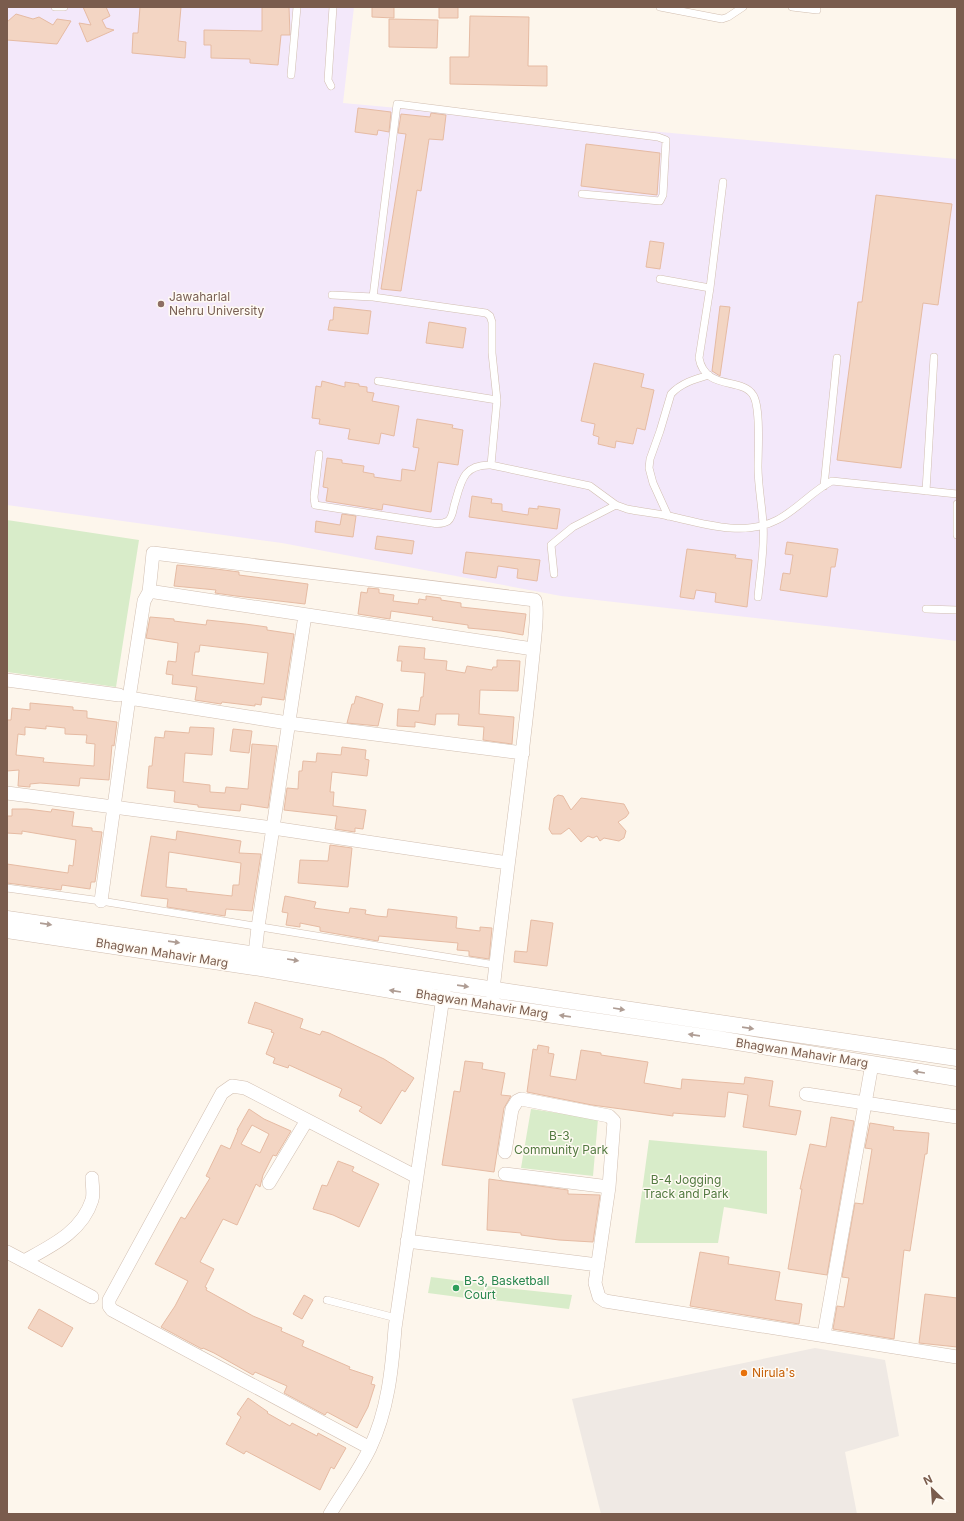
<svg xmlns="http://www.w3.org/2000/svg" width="964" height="1521" viewBox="0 0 964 1521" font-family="Inter,sans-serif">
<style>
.industrial{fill:#efe9e4}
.education{fill:#f3e8fa}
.green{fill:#d8ecc9}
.building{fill:#f3d5c3;stroke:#e6bba3;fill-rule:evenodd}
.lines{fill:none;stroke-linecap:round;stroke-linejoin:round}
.service-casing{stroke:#d1beb0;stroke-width:8}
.minor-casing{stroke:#d1beb0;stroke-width:14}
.tertiary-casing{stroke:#d1beb0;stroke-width:17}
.service{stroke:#fff;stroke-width:7}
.minor{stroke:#fff;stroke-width:13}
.tertiary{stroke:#fff;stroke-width:16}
.oneway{fill:#af9d94}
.education-dot{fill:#8d6e63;stroke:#fffaf3;stroke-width:1.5}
.leisure-dot{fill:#2e9e5b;stroke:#fffaf3;stroke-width:1.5}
.food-dot{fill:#e8710a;stroke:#fffaf3;stroke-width:1.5}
.labels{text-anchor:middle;stroke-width:3;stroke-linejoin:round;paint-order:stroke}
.education-label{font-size:12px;fill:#785e54;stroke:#fffaf3;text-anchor:start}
.street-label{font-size:12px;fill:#7a5c4d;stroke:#fffaf3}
.park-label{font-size:12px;fill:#537a41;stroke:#fffaf3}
.leisure-label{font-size:12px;fill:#27864d;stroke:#fffaf3;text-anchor:start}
.food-label{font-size:12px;fill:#c56008;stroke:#fffaf3;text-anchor:start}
</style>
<rect width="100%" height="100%" fill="#fdf6ec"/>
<path class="industrial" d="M 815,1348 L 885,1360 L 899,1436 L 845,1452 L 857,1514 L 601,1514 L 572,1399 Z"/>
<path class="education" d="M 7,7 L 354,7 L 343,103 L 957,159 L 957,641 L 561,596 L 282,543 L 7,505 Z"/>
<path class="green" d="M 7,520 L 139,540 L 116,687 L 7,672 Z
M 531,1109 L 598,1119 L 593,1176 L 521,1168 Z
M 649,1140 L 767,1151 L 767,1214 L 724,1207 L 718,1243 L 635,1243 Z
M 431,1277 L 485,1284 L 481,1300 L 428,1293 Z
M 487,1286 L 572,1295 L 569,1309 L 484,1299 Z"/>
<path class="building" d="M 83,7 L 106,7 L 110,16 L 102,20 L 106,28 L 114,30 L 87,42 L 79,23 L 91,25 Z
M 140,7 L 181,7 L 178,41 L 186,42 L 185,58 L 132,53 L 133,33 L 138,33 Z
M 262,7 L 289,7 L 290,35 L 281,35 L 278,65 L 250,63 L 250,59 L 211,58 L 211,45 L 204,45 L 204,30 L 262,31 Z
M 372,7 L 394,7 L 394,18 L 372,17 Z
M 439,7 L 458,7 L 458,18 L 439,18 Z
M 16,14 L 33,19 L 39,17 L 53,25 L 57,19 L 71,21 L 57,44 L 7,40 L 7,22 Z
M 470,16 L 529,17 L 528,66 L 547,66 L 547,86 L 450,84 L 450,57 L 469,57 Z
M 389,19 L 438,20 L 437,48 L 389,47 Z
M 358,108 L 391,112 L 389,132 L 378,130 L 377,135 L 355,132 Z
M 431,113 L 446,115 L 443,140 L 429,139 L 421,191 L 417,190 L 401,291 L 381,289 L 406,134 L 398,133 L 401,114 L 430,117 Z
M 586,144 L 660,153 L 657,195 L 581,186 Z
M 876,195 L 952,204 L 938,305 L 923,303 L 901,468 L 837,460 L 858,302 L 862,302 Z
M 650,241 L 664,243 L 660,269 L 646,267 Z
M 720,306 L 730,307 L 720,376 L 712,371 Z
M 334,307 L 371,311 L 368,334 L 328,330 L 330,320 L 333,320 Z
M 429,322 L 466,328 L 463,348 L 426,343 Z
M 594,363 L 644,374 L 641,387 L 654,390 L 645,430 L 637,428 L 633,444 L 616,441 L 615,448 L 598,444 L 599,437 L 593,435 L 595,424 L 581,421 Z
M 322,381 L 345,387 L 345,382 L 359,384 L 359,386 L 367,387 L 367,392 L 374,393 L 372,401 L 399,406 L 394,436 L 381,433 L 379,444 L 348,439 L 350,429 L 319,424 L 320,419 L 312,418 L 316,386 L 321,387 Z
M 417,419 L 453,425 L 452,428 L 463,430 L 458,465 L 438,462 L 431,512 L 383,504 L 382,510 L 326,501 L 328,488 L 323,487 L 327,458 L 342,460 L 342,463 L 364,466 L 363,472 L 374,474 L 374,477 L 401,481 L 402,469 L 415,471 L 419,448 L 413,447 Z
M 472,496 L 492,499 L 491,503 L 502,504 L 502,511 L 528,515 L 529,508 L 538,509 L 538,506 L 560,509 L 557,529 L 469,517 Z
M 342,514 L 356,516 L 353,537 L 315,532 L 316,521 L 340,525 Z
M 377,536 L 414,541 L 412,554 L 375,549 Z
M 787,542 L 838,549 L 835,567 L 831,567 L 827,597 L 780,590 L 783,573 L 790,574 L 793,555 L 785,554 Z
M 687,549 L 736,555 L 735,558 L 752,560 L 747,607 L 715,602 L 716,593 L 696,590 L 694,599 L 680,597 Z
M 466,552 L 540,560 L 537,581 L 517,578 L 518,569 L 498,566 L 496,578 L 463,573 Z
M 177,565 L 216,569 L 239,572 L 239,575 L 308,584 L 305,604 L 236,596 L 215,593 L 216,590 L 174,586 Z
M 368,588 L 379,589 L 379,593 L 394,595 L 393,601 L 418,604 L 419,599 L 426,600 L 426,596 L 441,598 L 441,600 L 461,603 L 461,607 L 526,614 L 523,635 L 501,631 L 468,628 L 468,625 L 432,620 L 433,617 L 391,611 L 390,619 L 358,614 L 361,592 L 367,593 Z
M 150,617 L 174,619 L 174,621 L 206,625 L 207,620 L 245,624 L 267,627 L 267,630 L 294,634 L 284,700 L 262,697 L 261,705 L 255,704 L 255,706 L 222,702 L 221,704 L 195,700 L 197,687 L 172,684 L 173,675 L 166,674 L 168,661 L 176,662 L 178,643 L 146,638 ZM 200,645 L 268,653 L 264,684 L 192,675 L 195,652 L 199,652 Z
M 399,646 L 425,648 L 424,659 L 447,661 L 446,670 L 465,673 L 467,666 L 492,670 L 493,667 L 497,667 L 497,660 L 520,661 L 518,691 L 480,690 L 479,714 L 514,717 L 512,744 L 483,740 L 484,727 L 458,725 L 459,714 L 436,714 L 435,725 L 415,722 L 415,727 L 397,726 L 398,709 L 419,711 L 421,697 L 423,697 L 425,673 L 401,671 L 402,661 L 397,661 Z
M 356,696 L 383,704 L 378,726 L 347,723 L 352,704 L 354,704 Z
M 30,703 L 73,707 L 73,710 L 87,711 L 87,718 L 117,722 L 114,746 L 112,745 L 109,780 L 80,778 L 79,786 L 40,783 L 30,784 L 30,787 L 18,786 L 19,770 L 7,771 L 7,720 L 11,720 L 12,708 L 30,710 ZM 46,726 L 65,728 L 65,734 L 87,735 L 86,743 L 95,744 L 94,766 L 43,762 L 44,758 L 16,755 L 18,734 L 25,735 L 25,727 L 46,729 Z
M 190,727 L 214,728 L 212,755 L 185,753 L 183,782 L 210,785 L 210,792 L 225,793 L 226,787 L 248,789 L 252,744 L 277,746 L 268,808 L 241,804 L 240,811 L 198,807 L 198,805 L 174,802 L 175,791 L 147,788 L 149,766 L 152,766 L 155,737 L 164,738 L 165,731 L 189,733 Z
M 233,729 L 252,731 L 249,753 L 230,751 Z
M 342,747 L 366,750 L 365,759 L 369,760 L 367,776 L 332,772 L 330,792 L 334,792 L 333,806 L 366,810 L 363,829 L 355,828 L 355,832 L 335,829 L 337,816 L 284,810 L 287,788 L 298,789 L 299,771 L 302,771 L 303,761 L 316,762 L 317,753 L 341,755 Z
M 558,795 L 563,796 L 571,810 L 581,798 L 624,804 L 629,813 L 626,817 L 618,822 L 626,831 L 624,838 L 619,841 L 604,838 L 600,841 L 597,836 L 593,838 L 588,836 L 581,842 L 569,828 L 561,834 L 552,834 L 549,829 L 554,798 Z
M 12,809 L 27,809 L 51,812 L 52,809 L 74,812 L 72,826 L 92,828 L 92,831 L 102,832 L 95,882 L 91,882 L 90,889 L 62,885 L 61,890 L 7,883 L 7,864 L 68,873 L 69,865 L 73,866 L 76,840 L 22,831 L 22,834 L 7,833 L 7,816 L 12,816 Z
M 177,831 L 241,841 L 239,853 L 261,854 L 252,911 L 226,909 L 225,916 L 167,907 L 168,899 L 141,896 L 151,836 L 176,840 ZM 169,852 L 241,863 L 239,885 L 233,885 L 232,896 L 186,891 L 187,889 L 166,887 Z
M 330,845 L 352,848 L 348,887 L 298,883 L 300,860 L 328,861 Z
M 285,896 L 316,902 L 314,908 L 349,913 L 350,908 L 366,910 L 365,914 L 376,916 L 387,917 L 388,909 L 457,917 L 456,928 L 480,931 L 480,927 L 492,928 L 489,959 L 469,956 L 469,951 L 457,950 L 458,943 L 379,936 L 378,941 L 320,931 L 320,927 L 300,923 L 300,927 L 286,925 L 288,913 L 282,912 Z
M 531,920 L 553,923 L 547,966 L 514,962 L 515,951 L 527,952 Z
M 255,1002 L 303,1019 L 300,1028 L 320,1035 L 322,1031 L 329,1033 L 384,1059 L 414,1078 L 405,1092 L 402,1090 L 381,1124 L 359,1111 L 362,1107 L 339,1096 L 342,1089 L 289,1065 L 288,1068 L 273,1063 L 275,1058 L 266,1054 L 274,1033 L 271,1032 L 272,1030 L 248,1023 Z
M 538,1045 L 549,1047 L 548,1053 L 554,1054 L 550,1076 L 576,1080 L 581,1050 L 601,1053 L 601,1055 L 648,1062 L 644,1083 L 681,1089 L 682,1079 L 744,1084 L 745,1077 L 773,1081 L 769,1106 L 801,1111 L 796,1135 L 743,1127 L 748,1095 L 728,1092 L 725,1117 L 673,1113 L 673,1116 L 592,1105 L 527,1092 L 533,1049 L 537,1050 Z
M 465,1061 L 483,1063 L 482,1069 L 505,1073 L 501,1095 L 511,1096 L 504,1108 L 494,1172 L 442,1165 L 454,1091 L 460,1092 Z
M 249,1109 L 264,1119 L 291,1131 L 276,1156 L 273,1155 L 263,1175 L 260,1187 L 256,1184 L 237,1225 L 223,1219 L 200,1262 L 214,1269 L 205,1287 L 207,1288 L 206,1290 L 253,1316 L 282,1328 L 281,1331 L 304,1341 L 302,1346 L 350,1367 L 349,1369 L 373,1377 L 371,1384 L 375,1385 L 368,1407 L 357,1428 L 327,1412 L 325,1415 L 284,1393 L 287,1386 L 255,1372 L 253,1375 L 214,1353 L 203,1348 L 202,1349 L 161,1327 L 175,1306 L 188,1281 L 155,1264 L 181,1217 L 185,1219 L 210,1178 L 206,1176 L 221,1145 L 230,1149 L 238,1130 L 237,1130 ZM 252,1125 L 269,1134 L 260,1153 L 241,1144 Z
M 831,1117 L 854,1121 L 827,1275 L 788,1269 L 802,1189 L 800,1189 L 810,1144 L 826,1147 Z
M 870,1123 L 894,1127 L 893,1130 L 929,1133 L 927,1154 L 925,1154 L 910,1251 L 904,1250 L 894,1339 L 833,1329 L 837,1306 L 844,1307 L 849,1278 L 842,1277 L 855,1203 L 863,1204 L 872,1149 L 865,1148 Z
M 338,1161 L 354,1167 L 352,1171 L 379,1184 L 359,1227 L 333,1215 L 313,1209 L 322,1185 L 327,1186 Z
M 489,1179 L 568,1190 L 568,1194 L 600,1195 L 593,1242 L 559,1240 L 521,1235 L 521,1233 L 487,1230 Z
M 700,1252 L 729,1257 L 728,1264 L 780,1272 L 775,1300 L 802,1304 L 799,1324 L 690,1306 Z
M 925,1294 L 957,1298 L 957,1347 L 919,1343 Z
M 304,1295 L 313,1300 L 302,1319 L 293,1314 Z
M 39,1309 L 73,1328 L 62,1347 L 28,1328 Z
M 248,1398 L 268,1412 L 267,1413 L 290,1426 L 292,1423 L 317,1436 L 318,1433 L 346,1448 L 334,1469 L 331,1467 L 320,1490 L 246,1451 L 244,1454 L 226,1444 L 241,1417 L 237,1414 Z"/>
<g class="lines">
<g class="service-casing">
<path id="service" d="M 55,7 L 64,7
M 660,7 L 722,19 L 728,17 L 743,7
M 792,7 L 817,10
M 291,75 L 297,7
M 331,86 L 328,80 L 333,7
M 723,182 L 710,288 L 699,358 C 705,391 742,377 753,395 C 761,407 758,451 758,467 C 758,486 762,505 763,524 C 765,548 760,574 758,597
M 660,279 L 710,288
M 332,295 L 373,297 L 486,313 L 490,316 L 492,322 L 492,353 L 497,400 L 491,465 L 590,486 L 616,505 L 627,509 C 641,512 655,513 669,516 C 704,524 744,537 777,520 C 797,510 812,491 832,481 L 957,494
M 373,297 L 397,104 L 658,137 L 666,140 L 663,195 L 660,201 L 582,194
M 378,381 L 497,400
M 319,454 L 314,497 L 315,505 L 432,523 C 438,524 443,524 448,521 C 452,518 453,511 454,506 C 461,483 462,464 491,465
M 824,486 L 837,358
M 926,491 L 934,357
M 957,504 L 957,535
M 668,516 L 653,483 L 649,468 L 650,459 L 660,431 L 671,394 C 681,383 695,379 709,375
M 554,574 L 551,545 L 573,527 L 616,505
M 926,609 L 957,610
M 7,888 L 101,901 L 495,965
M 327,1300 L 396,1318"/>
</g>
<g class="minor-casing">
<path id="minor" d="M 149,592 L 155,592 L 533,649
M 7,680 L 119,695
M 129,698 L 288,723 L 523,753
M 7,793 L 273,828 L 508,863
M 101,901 L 129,698 L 144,601 L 149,592 L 153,553 L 535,600 C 539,606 533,654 532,665 C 521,774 505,882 493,990 L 493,998
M 254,963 L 258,927 L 305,615
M 806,1094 L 957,1117
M 505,1152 L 512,1109 L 517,1101 L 521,1099 L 609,1116 L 614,1121 L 609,1187 L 595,1283 L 599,1297 L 605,1301 L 957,1357
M 505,1174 L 609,1187
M 269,1183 L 307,1120
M 407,1241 L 598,1265
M 7,1252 L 92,1297
M 24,1261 C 51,1246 82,1232 92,1200 C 94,1194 92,1185 92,1178
M 824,1335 L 872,1064
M 370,1448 L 112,1310 L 109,1306 L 109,1300 L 222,1093 L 232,1086 L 245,1088 L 417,1177
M 330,1514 C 343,1492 359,1471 370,1448 C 388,1410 392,1369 395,1328 L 444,990"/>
</g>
<g class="tertiary-casing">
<path id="tertiary" d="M 7,919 C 324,963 640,1013 957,1058
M 7,930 L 254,967 L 444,999 L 718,1039 L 957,1078"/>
</g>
<use href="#service" class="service"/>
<use href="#minor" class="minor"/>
<use href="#tertiary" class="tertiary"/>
</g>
<defs><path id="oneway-solid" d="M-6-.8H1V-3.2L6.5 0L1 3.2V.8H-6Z"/></defs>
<g class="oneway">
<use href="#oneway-solid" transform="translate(46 924) rotate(8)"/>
<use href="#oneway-solid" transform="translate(174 942) rotate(8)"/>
<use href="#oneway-solid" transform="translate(293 960) rotate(9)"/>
<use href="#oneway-solid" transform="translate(463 986) rotate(8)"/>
<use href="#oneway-solid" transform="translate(395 991) rotate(-171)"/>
<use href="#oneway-solid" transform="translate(619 1009) rotate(9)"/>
<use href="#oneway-solid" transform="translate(565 1016) rotate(-172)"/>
<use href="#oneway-solid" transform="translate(748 1028) rotate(8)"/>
<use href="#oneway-solid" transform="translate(694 1035) rotate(-172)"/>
<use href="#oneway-solid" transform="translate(919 1072) rotate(-171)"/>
</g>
<circle class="education-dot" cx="161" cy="304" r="4"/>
<circle class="leisure-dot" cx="456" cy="1288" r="4"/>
<circle class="food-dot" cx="744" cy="1373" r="4"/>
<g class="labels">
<g class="education-label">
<text x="169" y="301">Jawaharlal<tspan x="169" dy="14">Nehru University</tspan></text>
</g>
<g class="street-label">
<text transform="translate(162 953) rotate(9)" y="4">Bhagwan Mahavir Marg</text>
<text transform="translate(482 1004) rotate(9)" y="4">Bhagwan Mahavir Marg</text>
<text transform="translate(802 1053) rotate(9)" y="4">Bhagwan Mahavir Marg</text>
</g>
<g class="park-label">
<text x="561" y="1140">B-3,<tspan x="561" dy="14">Community Park</tspan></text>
<text x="686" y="1184">B-4 Jogging<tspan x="686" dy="14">Track and Park</tspan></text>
</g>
<g class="leisure-label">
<text x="464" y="1285">B-3, Basketball<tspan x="464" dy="14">Court</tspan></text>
</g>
<g class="food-label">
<text x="752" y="1377">Nirula's</text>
</g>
</g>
<rect width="964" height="1521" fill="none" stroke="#7a5c4d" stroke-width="16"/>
<g transform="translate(932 1489) rotate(335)" stroke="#fffaf3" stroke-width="3" paint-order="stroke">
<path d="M0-3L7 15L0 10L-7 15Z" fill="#7a5c4d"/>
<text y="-6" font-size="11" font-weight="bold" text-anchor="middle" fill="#7a5c4d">N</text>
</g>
</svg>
